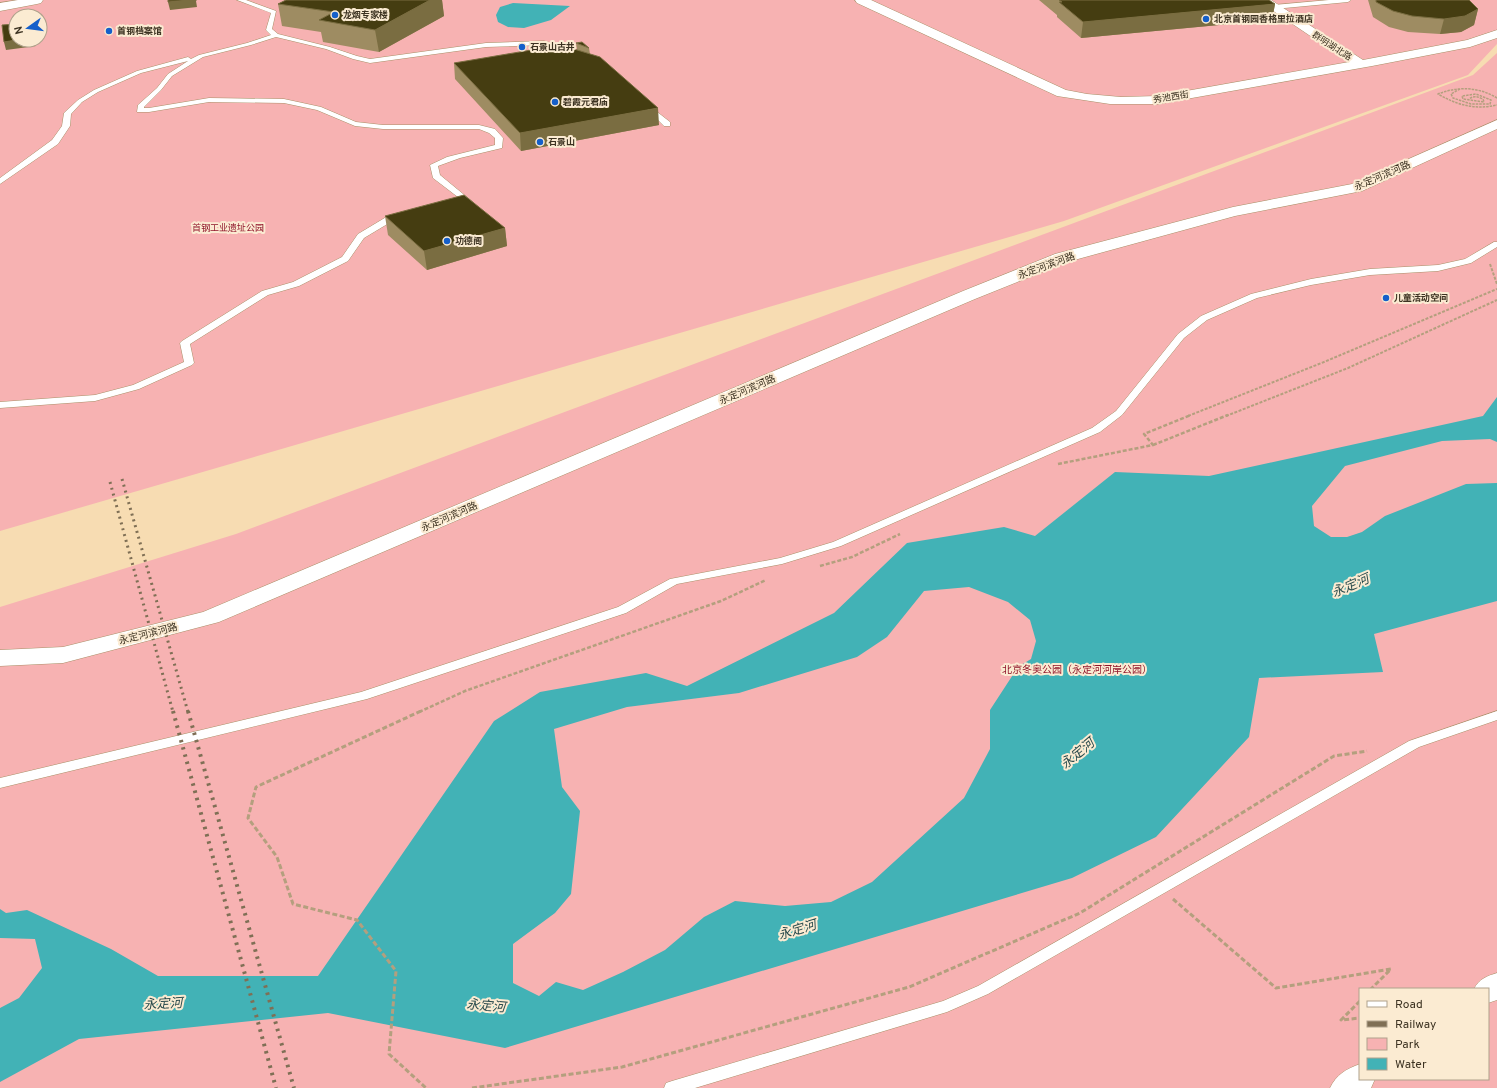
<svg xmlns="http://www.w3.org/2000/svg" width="1497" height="1088" viewBox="0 0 1497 1088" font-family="Overpass,'Noto Sans SC',sans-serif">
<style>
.green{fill:#f7b2b2;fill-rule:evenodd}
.water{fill:#42b2b6;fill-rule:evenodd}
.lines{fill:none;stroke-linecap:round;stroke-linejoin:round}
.lane-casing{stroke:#a99068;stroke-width:1}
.secondary-casing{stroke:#a99068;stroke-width:1}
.path-far3{stroke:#b49f7e;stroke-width:1.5;stroke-dasharray:2.5 1;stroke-linecap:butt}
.path-far2{stroke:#b49f7e;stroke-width:2;stroke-dasharray:3 1.5;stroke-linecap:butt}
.path-far1{stroke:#b49f7e;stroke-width:2.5;stroke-dasharray:4 2;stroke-linecap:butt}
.path{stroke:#b49f7e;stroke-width:3;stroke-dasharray:5 2.5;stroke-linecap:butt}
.lane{fill:#fff;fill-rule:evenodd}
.secondary{fill:#fff;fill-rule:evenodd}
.rail-far1{stroke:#7f6f55;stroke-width:3;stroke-dasharray:2 4;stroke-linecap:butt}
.rail{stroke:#7f6f55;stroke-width:4;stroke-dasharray:2.5 5;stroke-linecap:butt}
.wall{fill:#9e8c62}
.shaded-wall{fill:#7a6d41}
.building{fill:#453d11;stroke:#7a6d41}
.poi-dot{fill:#155fca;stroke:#fbebd2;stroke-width:1.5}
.labels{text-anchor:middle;stroke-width:4;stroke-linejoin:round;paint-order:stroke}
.far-poi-label{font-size:9px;font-weight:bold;fill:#3c3221;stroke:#fbebd2;text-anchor:start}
.far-street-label{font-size:9px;fill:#3c3221;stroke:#fbebd2}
.far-park-label{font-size:9px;fill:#90142a;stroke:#fbebd2}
.street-label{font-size:10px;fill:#3c3221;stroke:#fbebd2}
.park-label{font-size:10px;fill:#90142a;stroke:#fbebd2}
.near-water-label{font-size:13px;font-style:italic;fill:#2a4b4d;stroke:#fbebd2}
</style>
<rect width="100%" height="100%" fill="#f7dcb2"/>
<path class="green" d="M 0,0 L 1497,0 L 1497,44 L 1468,75 L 1064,221 L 0,531 ZM 16,16 L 40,16 L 40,40 L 16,40 Z
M 1497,53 L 1497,1088 L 0,1088 L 0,607 L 236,534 L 1473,75 ZM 1360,989 L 1488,989 L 1488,1079 L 1360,1079 Z"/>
<path class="water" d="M 513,3 L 570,6 L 551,20 L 524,28 L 508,27 L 498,22 L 496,15 L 500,7 Z
M 1497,397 L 1497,442 L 1490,439 L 1442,441 L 1345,466 L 1312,506 L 1314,526 L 1331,537 L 1347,537 L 1362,532 L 1385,516 L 1466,484 L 1497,483 L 1497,601 L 1374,634 L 1383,672 L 1259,678 L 1249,737 L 1156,837 L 1072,878 L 505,1048 L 328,1013 L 79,1039 L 0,1082 L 0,1008 L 19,998 L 42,968 L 35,939 L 0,938 L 0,909 L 6,913 L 27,910 L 111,949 L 158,976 L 318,976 L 494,721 L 540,692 L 646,673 L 687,686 L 834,613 L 907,543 L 1004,527 L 1035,536 L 1115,472 L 1209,476 L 1483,416 ZM 969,587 L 1008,602 L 1030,620 L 1036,641 L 1031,659 L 1018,667 L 990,710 L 990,749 L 964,798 L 872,882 L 831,902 L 785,906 L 735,901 L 704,917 L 665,950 L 623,972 L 583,990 L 556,982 L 539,996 L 513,983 L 513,944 L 555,913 L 571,894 L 580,811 L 562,787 L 554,729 L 627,707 L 739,693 L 857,657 L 887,637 L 924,591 Z"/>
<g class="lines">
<g class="lane-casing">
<path id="lane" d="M 237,0 L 246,0 L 276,11 L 272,29 L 278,34 L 330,47 L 357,56 L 370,59 L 486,43 L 544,41 L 557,45 L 570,55 L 565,56 L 553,47 L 544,45 L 486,47 L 370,63 L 353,59 L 326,49 L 276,37 L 251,45 L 203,57 L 172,76 L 161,90 L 144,107 L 144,108 L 149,108 L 209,98 L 284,99 L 321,107 L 356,122 L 383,125 L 479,125 L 495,129 L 503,138 L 502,148 L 460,158 L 438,166 L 440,175 L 474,203 L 475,205 L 471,207 L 433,178 L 430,165 L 447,157 L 495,145 L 495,138 L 489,133 L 479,129 L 383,129 L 355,126 L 317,110 L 284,103 L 209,102 L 149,112 L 137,112 L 138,105 L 157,88 L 168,74 L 188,61 L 141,73 L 98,92 L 82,102 L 71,114 L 70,126 L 58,144 L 0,184 L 0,178 L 52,140 L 62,126 L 64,113 L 78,100 L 94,90 L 137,71 L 188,57 L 191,59 L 199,55 L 247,43 L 271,35 L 266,30 L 271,13 Z
M 1329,0 L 1351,0 L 1348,2 L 1274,9 L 1271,7 L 1274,5 Z
M 647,104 L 670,122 L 670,126 L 664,126 L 645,107 L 643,106 Z
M 400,214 L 404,216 L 403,218 L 394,220 L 364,238 L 348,261 L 299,286 L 268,295 L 190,344 L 194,363 L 192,365 L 139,389 L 95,401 L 0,408 L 0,402 L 95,395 L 133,385 L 184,362 L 180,343 L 182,341 L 262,291 L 293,282 L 342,257 L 358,234 L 388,216 Z
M 1494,242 L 1497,242 L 1497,247 L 1471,263 L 1438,271 L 1370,275 L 1311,285 L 1257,298 L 1207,320 L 1184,338 L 1122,415 L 1100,432 L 841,546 L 782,564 L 677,584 L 626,613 L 367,699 L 0,788 L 0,778 L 361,692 L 618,607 L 670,579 L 780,558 L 833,542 L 1092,428 L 1116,411 L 1178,334 L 1201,316 L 1251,294 L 1311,279 L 1370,269 L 1438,265 L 1465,259 Z
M 1497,711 L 1497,720 L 1419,747 L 988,994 L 947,1012 L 695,1088 L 664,1088 L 666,1083 L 672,1081 L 943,1001 L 978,986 L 1409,741 Z"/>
</g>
<g class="secondary-casing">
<path id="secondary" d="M 18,0 L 43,0 L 41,3 L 37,4 L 0,11 L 0,3 Z
M 855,0 L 871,0 L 1066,90 L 1087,94 L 1121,97 L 1158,96 L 1349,62 L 1257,0 L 1271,0 L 1363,60 L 1467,40 L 1497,30 L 1497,38 L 1470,47 L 1372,66 L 1158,104 L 1110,104 L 1057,96 L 857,3 Z
M 1497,120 L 1497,129 L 1362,191 L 1235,216 L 1067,262 L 975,299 L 219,622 L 63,663 L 0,666 L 0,650 L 63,647 L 203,612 L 963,291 L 1055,254 L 1233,207 L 1352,184 Z
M 1497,973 L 1497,1000 L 1488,1003 L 1488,989 L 1474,989 C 1479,979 1487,976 1497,973 Z
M 1360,1064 L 1360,1079 L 1375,1079 L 1371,1088 L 1330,1088 C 1336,1075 1346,1069 1360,1064 Z"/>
</g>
<path class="path-far3" d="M 1460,89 L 1451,94 L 1453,98 L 1471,104 L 1490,104 L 1491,100 L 1476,94 L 1462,96 L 1463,99 L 1484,102 L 1483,99 C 1478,97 1474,95 1469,99
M 1497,98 C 1479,87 1458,86 1438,94 C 1457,105 1475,110 1497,105"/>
<path class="path-far2" d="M 1490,264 L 1497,284
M 1188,416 L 1324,362 L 1497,289
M 1226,416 L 1348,368 L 1497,300"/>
<path class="path-far1" d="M 1153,445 L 1228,415
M 1058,464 L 1153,445 L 1144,434 L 1191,415
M 820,566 L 852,557 L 900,534
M 419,712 L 465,691 L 721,601 L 766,580"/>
<path class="path" d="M 421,711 L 256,787 L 248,818 L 277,857 L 293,904 L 357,920 L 396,971 L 389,1054 L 426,1088
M 1173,899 L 1276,988 L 1391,969 L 1371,989
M 1360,1001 L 1341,1020 L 1360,1018
M 472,1088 L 622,1067 L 909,987 L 1080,913 L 1334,756 L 1367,751"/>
<use href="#lane" class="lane"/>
<use href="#secondary" class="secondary"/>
<path class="rail-far1" d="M 122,479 L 188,712
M 110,482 L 173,712"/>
<path class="rail" d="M 173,711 L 276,1088
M 188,711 L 294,1088"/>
</g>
<path class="wall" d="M 286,0 L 442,0 L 444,16 L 379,52 L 323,42 L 321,32 L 282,26 L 278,4 Z
M 1039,0 L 1269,0 L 1275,4 L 1272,20 L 1081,38 L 1057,17 L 1057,15 Z
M 1368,0 L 1469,0 L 1478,9 L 1474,25 L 1461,32 L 1440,34 L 1408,32 L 1389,27 L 1373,17 Z
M 576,43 L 589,48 L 590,54 L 659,125 L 521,151 L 455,79 L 454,63 L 574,49 L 577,50 Z
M 385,216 L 505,228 L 507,246 L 427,270 L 388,235 Z"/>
<path class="shaded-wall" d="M 190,0 L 197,0 L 196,1 L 197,7 L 170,10 L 168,2 Z
M 430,0 L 442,0 L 444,16 L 379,52 L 375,30 Z
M 1275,4 L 1272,20 L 1081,38 L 1083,22 Z
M 1478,9 L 1474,25 L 1461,32 L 1440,34 L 1444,19 Z
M 16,40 L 36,40 L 36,46 L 6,50 L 4,42 Z
M 658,108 L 659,125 L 521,151 L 520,133 Z
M 505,228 L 507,246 L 427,270 L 424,251 Z"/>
<path class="building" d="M 168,0 L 190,0 L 168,2 Z
M 286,0 L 430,0 L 375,30 L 319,20 L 334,12 L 278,4 Z
M 1059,0 L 1269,0 L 1275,4 L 1083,22 L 1059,2 L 1062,2 Z
M 1376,0 L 1469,0 L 1478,9 L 1465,16 L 1444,19 L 1412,16 L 1393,11 L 1376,2 Z
M 16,24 L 16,40 L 4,42 L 2,25 Z
M 582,42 L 589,48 L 576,43 Z
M 567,44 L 574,49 L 600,57 L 658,108 L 520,133 L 454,63 Z
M 464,195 L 505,228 L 424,251 L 385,216 Z"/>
<g class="poi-dot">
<circle cx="335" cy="15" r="4"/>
<circle cx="1206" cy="19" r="4"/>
<circle cx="109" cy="31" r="4"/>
<circle cx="522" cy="47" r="4"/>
<circle cx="555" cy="102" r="4"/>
<circle cx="540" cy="142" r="4"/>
<circle cx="447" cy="241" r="4"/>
<circle cx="1386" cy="298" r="4"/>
</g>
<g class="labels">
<g class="far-poi-label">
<text x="343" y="18">龙烟专家楼</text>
<text x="1214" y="22">北京首钢园香格里拉酒店</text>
<text x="117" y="34">首钢档案馆</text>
<text x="530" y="50">石景山古井</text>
<text x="563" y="105">碧霞元君庙</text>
<text x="548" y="145">石景山</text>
<text x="455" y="244">功德阁</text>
<text x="1394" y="301">儿童活动空间</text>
</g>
<g class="far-street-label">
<text transform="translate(1332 46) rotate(33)" y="3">群明湖北路</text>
<text transform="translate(1171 97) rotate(-9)" y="3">秀池西街</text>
</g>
<g class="far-park-label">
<text x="228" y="231">首钢工业遗址公园</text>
</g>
<g class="street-label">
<text transform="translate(1382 175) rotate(-23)" y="4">永定河滨河路</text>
<text transform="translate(1046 265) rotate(-20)" y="4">永定河滨河路</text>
<text transform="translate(747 389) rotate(-23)" y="4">永定河滨河路</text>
<text transform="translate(449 516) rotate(-23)" y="4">永定河滨河路</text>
<text transform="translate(148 633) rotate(-14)" y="4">永定河滨河路</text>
</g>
<g class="park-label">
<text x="1077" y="673">北京冬奥公园（永定河河岸公园）</text>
</g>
<g class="near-water-label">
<text transform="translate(1350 585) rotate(-23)" y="5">永定河</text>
<text transform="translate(1077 753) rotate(-40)" y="5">永定河</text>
<text transform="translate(797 929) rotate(-17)" y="5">永定河</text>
<text transform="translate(163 1003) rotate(-3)" y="5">永定河</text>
<text transform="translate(486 1005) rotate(5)" y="5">永定河</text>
</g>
</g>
<rect x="1359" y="988" width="130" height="92" fill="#fbebd2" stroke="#afa18b"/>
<rect x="1367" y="1001" width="20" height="6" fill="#ffffff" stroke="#afa18b"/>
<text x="1395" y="1008" font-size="12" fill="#3c3221">Road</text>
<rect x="1367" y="1021" width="20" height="6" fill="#7f6f55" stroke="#afa18b"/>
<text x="1395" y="1028" font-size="12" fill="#3c3221">Railway</text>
<rect x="1367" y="1038" width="20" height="12" fill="#f7b2b2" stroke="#afa18b"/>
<text x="1395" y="1048" font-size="12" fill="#3c3221">Park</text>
<rect x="1367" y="1058" width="20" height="12" fill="#42b2b6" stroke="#afa18b"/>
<text x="1395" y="1068" font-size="12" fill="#3c3221">Water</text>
<g transform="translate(28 28) rotate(256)"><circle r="19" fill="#fbebd2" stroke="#afa18b"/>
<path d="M0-3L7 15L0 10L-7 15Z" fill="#155fca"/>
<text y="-6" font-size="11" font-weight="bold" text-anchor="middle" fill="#3c3221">N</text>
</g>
</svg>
